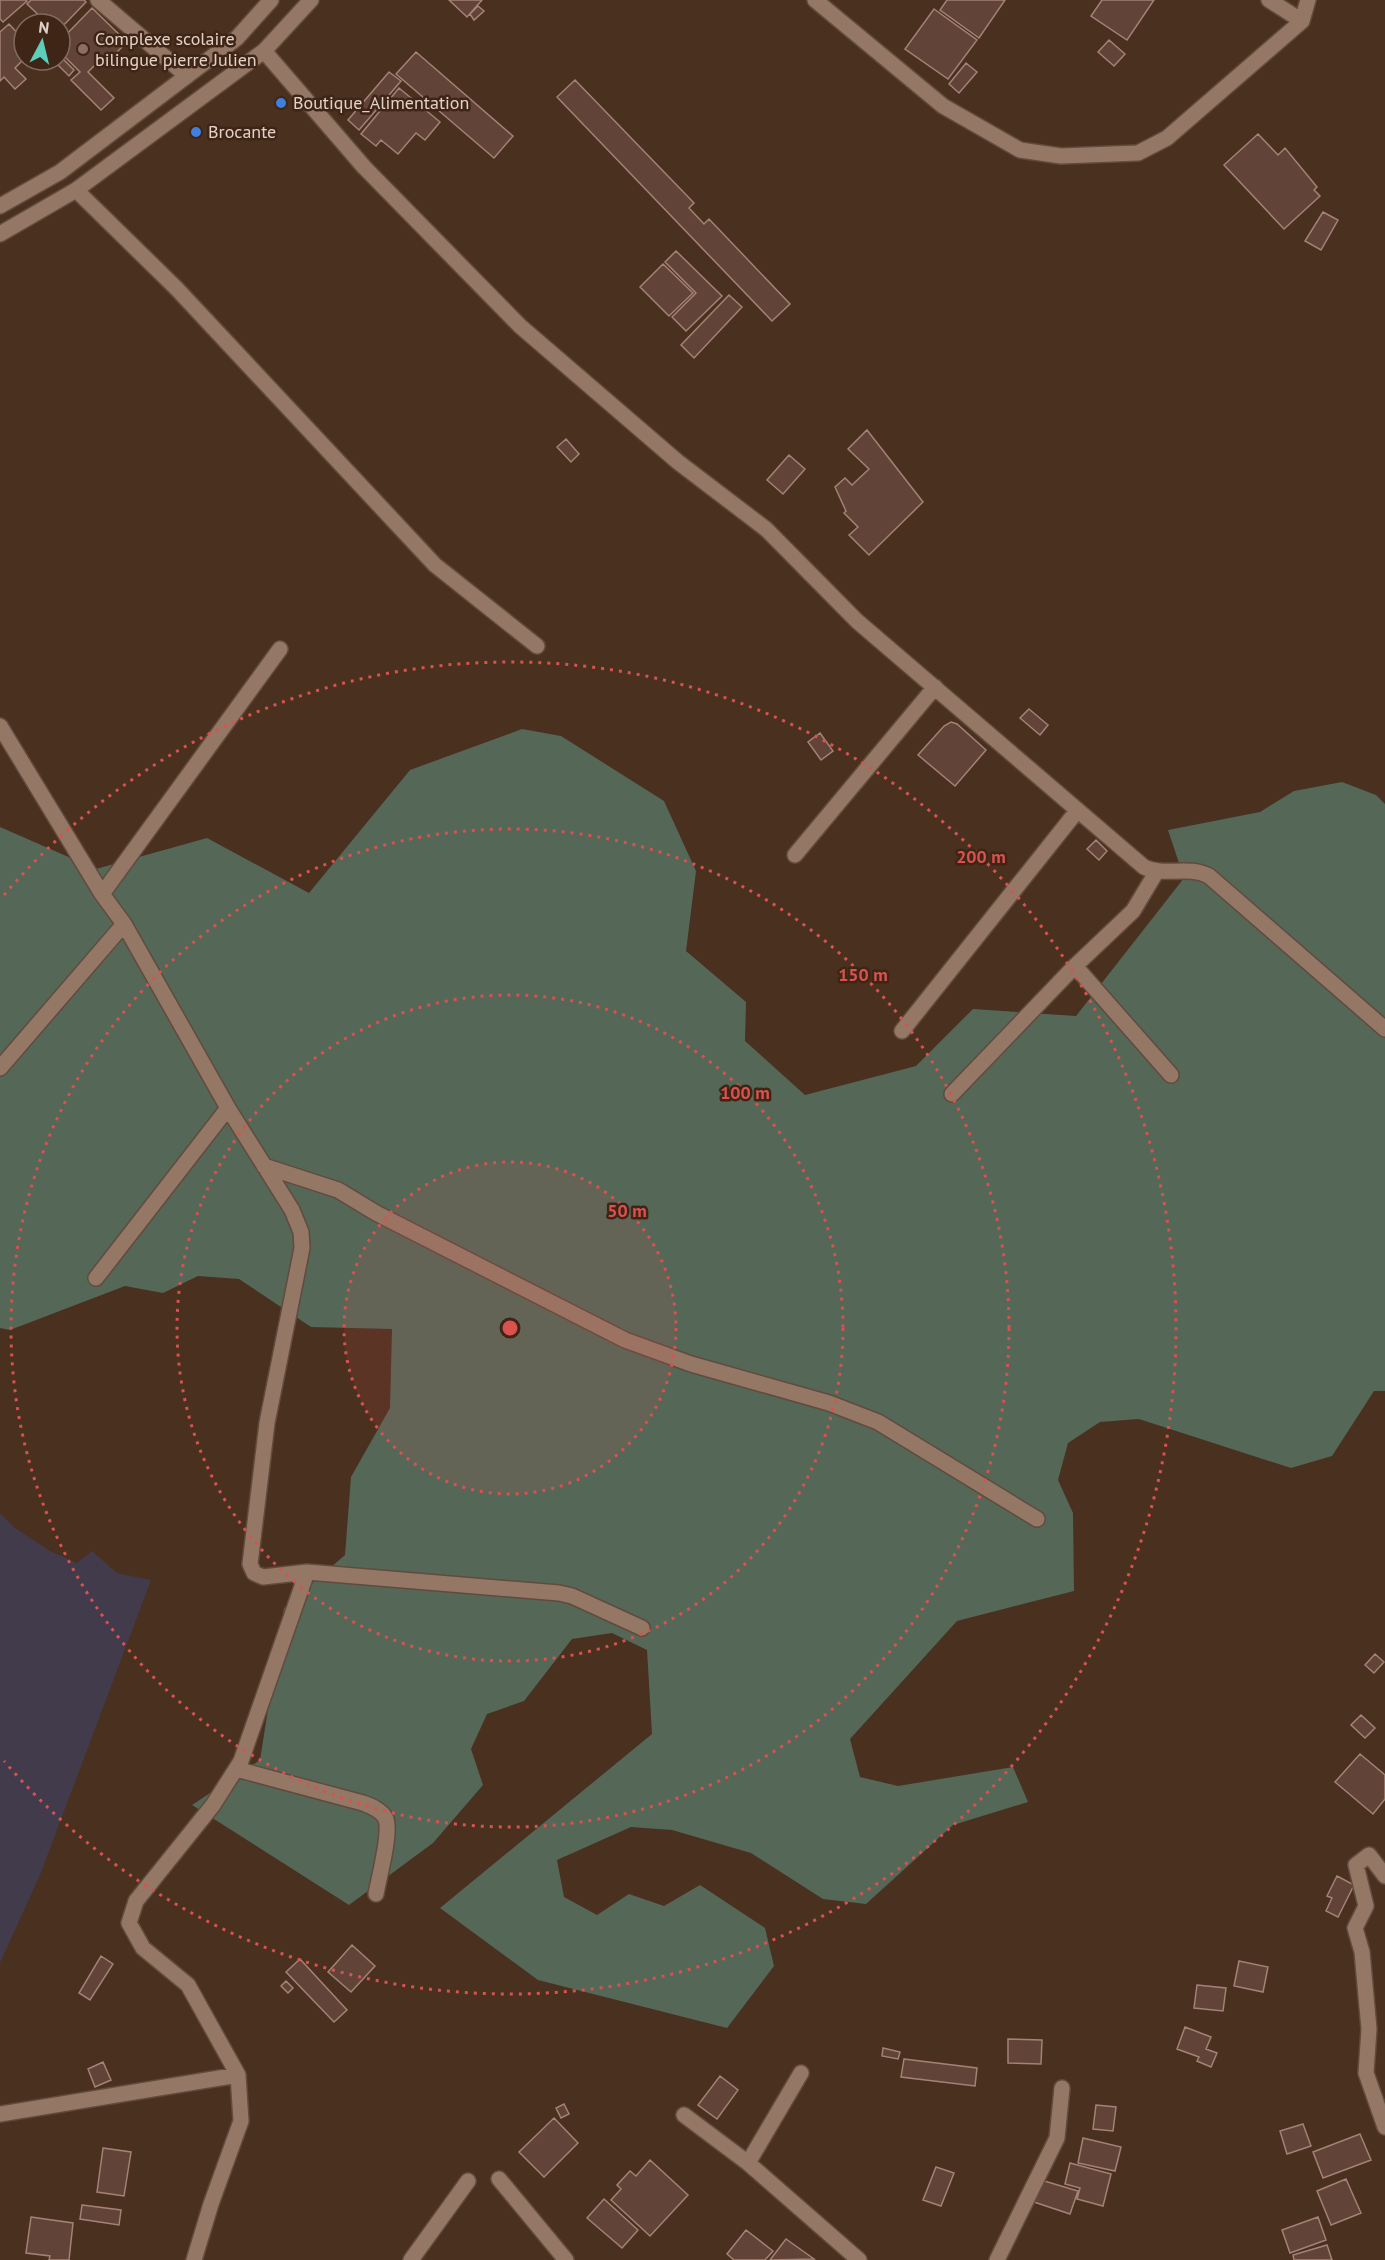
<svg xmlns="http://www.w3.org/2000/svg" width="1385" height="2260" viewBox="0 0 1385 2260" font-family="'PT Sans',sans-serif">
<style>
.industrial{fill:#413b4c}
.green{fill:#556757}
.building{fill:#614338;stroke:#a48275;stroke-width:1.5}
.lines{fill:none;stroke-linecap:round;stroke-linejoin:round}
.street-casing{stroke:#614b3d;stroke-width:18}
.secondary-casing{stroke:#614b3d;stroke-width:18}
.street{stroke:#957765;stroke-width:15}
.secondary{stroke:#957765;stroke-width:15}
.ring{fill:none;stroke:#d95250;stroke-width:3;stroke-dasharray:3 6}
.education-dot{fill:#8d6e63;stroke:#3f2516;stroke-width:2}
.shop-dot{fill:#3f7fe0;stroke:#3f2516;stroke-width:2}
.labels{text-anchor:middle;stroke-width:5;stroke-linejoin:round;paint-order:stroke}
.poi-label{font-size:18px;fill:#e2d1c7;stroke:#3f2516;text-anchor:start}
.centre{fill:#d95250;stroke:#3f2516;stroke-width:3}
.ring-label{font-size:18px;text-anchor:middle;font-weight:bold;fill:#d95250;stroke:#3f2516;stroke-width:5;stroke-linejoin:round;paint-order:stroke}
</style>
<rect width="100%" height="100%" fill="#4a301f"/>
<path class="industrial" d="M 0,1513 L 15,1528 L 50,1551 L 77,1563 L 92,1551 L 117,1573 L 151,1580 L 40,1875 L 0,1963 Z"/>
<path class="green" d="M 522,729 L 561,736 L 664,801 L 696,871 L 686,951 L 746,1002 L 745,1041 L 805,1095 L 916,1066 L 973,1009 L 1076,1016 L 1184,878 L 1168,830 L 1260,812 L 1294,791 L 1342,782 L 1376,795 L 1385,804 L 1385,1391 L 1374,1391 L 1332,1456 L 1291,1468 L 1139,1419 L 1100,1422 L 1068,1443 L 1058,1480 L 1073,1513 L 1074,1591 L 957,1621 L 850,1739 L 860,1777 L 898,1786 L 1013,1767 L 1028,1802 L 953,1825 L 866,1904 L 823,1899 L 751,1853 L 672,1830 L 631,1827 L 557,1860 L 564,1897 L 597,1915 L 629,1894 L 664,1906 L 700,1885 L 765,1928 L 774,1966 L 727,2028 L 538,1980 L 440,1908 L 652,1734 L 647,1650 L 612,1633 L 572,1639 L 524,1701 L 487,1714 L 471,1749 L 483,1785 L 433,1843 L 349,1905 L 192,1805 L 260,1760 L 284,1608 L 345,1555 L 351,1477 L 390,1408 L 392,1329 L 311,1327 L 239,1279 L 198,1276 L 163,1293 L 125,1286 L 10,1330 L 0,1328 L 0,827 L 96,869 L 207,838 L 309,893 L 410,770 Z"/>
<path class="building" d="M 0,0 L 26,0 L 27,1 L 3,22 L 0,19 Z
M 31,0 L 84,0 L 86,2 L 60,29 L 60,24 L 48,24 L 27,4 Z
M 449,0 L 482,0 L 467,17 Z
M 947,0 L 1005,0 L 979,38 L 940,10 Z
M 1102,0 L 1154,0 L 1127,40 L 1091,16 Z
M 478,6 L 484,11 L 474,20 L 470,14 Z
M 92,8 L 127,42 L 108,61 L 103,57 L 88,72 L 114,98 L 101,110 L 71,80 L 80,72 L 60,52 L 60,41 Z
M 934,9 L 977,40 L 948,79 L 905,49 Z
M 9,24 L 24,40 L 24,59 L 15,68 L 26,79 L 15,89 L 4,77 L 0,81 L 0,32 Z
M 1109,40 L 1125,54 L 1114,66 L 1098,52 Z
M 416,52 L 513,136 L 494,158 L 396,74 Z
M 60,56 L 74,70 L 69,76 L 53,60 L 60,60 Z
M 966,63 L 977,72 L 959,93 L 949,84 Z
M 389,72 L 401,81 L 359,130 L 348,120 Z
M 575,80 L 694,203 L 689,208 L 704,224 L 709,219 L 790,304 L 772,321 L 557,97 Z
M 399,88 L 440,122 L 425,140 L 416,133 L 398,154 L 381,140 L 376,146 L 361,134 Z
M 1258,134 L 1278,155 L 1285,148 L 1317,187 L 1314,190 L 1320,196 L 1284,229 L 1224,165 Z
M 1323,212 L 1338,220 L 1321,250 L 1305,241 Z
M 676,251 L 722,296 L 686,331 L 672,317 L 696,293 L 665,262 Z
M 663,264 L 693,293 L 669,316 L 640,287 Z
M 729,295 L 742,307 L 694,358 L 681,345 Z
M 867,430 L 923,502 L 869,555 L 849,535 L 858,527 L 844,513 L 846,511 L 835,487 L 845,478 L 852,485 L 869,469 L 848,449 Z
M 566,439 L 579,454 L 571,462 L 557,447 Z
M 789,455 L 805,469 L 783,494 L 767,480 Z
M 1029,709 L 1048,725 L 1040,735 L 1020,718 Z
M 951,722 L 957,724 L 986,750 L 955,786 L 918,755 L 944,726 Z
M 820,733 L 833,751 L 821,760 L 808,742 Z
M 1096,840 L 1107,851 L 1099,860 L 1087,849 Z
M 1375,1654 L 1384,1662 L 1374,1673 L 1365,1665 Z
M 1361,1715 L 1375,1728 L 1365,1738 L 1351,1725 Z
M 1360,1754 L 1385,1775 L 1385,1799 L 1373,1814 L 1335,1782 Z
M 1337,1876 L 1354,1885 L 1338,1917 L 1326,1911 L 1332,1898 L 1327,1896 Z
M 352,1945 L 375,1966 L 351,1992 L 328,1972 Z
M 101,1956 L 113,1964 L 90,2000 L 79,1993 Z
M 300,1959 L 347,2010 L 334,2022 L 286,1972 Z
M 1239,1961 L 1268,1967 L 1263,1992 L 1234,1986 Z
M 286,1981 L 293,1988 L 288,1993 L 281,1986 Z
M 1197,1985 L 1226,1988 L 1223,2011 L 1194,2008 Z
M 1185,2027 L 1211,2037 L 1206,2049 L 1217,2053 L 1211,2067 L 1197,2061 L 1199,2057 L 1177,2049 Z
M 1008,2039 L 1042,2040 L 1041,2064 L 1008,2063 Z
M 883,2048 L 900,2052 L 898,2059 L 882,2056 Z
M 904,2059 L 977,2068 L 975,2086 L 901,2077 Z
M 103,2062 L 111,2080 L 95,2087 L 88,2069 Z
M 720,2076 L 738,2090 L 717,2119 L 698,2105 Z
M 564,2104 L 569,2114 L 561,2118 L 556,2108 Z
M 1096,2105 L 1116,2107 L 1113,2131 L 1093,2129 Z
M 554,2118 L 578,2143 L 544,2177 L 519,2152 Z
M 1303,2124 L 1311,2146 L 1287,2154 L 1280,2131 Z
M 1360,2134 L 1371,2160 L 1323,2178 L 1313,2152 Z
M 1083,2138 L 1121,2147 L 1115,2171 L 1078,2163 Z
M 103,2148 L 131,2152 L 124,2196 L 97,2192 Z
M 650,2160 L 688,2195 L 650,2236 L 611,2200 L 621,2189 L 617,2185 L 630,2171 L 636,2176 Z
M 1070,2163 L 1111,2174 L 1103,2206 L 1077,2199 L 1080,2188 L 1065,2184 Z
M 936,2167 L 954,2173 L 941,2206 L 923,2200 Z
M 1346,2179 L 1361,2213 L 1331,2225 L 1317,2191 Z
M 1041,2180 L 1078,2191 L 1070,2214 L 1031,2201 Z
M 604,2199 L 638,2230 L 622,2248 L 587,2218 Z
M 82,2205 L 121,2210 L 119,2225 L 80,2219 Z
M 31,2217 L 73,2223 L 69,2260 L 49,2260 L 50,2256 L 26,2253 Z
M 1318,2217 L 1326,2240 L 1290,2253 L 1282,2230 Z
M 746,2230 L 773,2251 L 765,2260 L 734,2260 L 727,2254 Z
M 786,2239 L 814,2259 L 770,2260 Z
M 1327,2245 L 1332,2260 L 1294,2260 L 1293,2255 Z"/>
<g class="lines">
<g class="street-casing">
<path id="street" d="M 98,0 L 187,76
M 815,0 L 943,106 L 1020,150 L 1061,156 L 1138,153 L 1167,138 L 1302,21 L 1308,0
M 1269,0 L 1302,21
M 264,51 L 364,167 L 520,326 L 678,462 L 766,529 L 857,621 L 1144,867 C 1164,877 1188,865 1209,876 L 1385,1029
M 76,190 L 177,289 L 435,565 L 537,646
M 0,726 L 102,894 L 124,924 L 228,1108 L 292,1210 L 301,1232 L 302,1248 L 267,1423 L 250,1564 L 254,1573 L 263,1577 L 307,1572 L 241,1761 L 213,1805 L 136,1901 L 129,1923 L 143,1948 L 188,1985 L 238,2075 L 241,2121 L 211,2204 L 194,2260
M 795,855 L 935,687
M 1157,871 L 1133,911 L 1075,966 L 1171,1075
M 102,894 L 280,649
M 902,1031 L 1077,811
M 0,1068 L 124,924
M 952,1094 L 1075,966
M 264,1166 L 338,1190 L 376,1213 L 625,1340 L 691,1364 L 829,1403 L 878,1422 L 1037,1519
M 96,1278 L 228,1108
M 307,1572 L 559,1593 L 572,1596 L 642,1628
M 236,1769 L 363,1803 C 371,1806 382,1810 386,1819 C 391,1834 379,1877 376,1894
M 1385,1876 L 1369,1855 L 1356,1865 L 1366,1906 L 1355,1928 L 1362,1952 L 1369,2029 L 1366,2073 L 1385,2127
M 0,2114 L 238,2075
M 684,2115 L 748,2163 L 859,2260
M 748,2163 L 801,2073
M 499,2179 L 566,2260
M 411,2260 L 468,2181
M 997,2260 L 1057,2138 L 1062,2088"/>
</g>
<g class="secondary-casing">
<path id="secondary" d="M 0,206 L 60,172 L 237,38 L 271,0
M 0,234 L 76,190 L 264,51 L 311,0"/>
</g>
<use href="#street" class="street"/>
<use href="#secondary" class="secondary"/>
</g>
<circle cx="510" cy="1328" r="166" fill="#d95250" fill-opacity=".12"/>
<g class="ring">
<circle cx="510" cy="1328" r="166"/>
<circle cx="510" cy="1328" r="333"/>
<circle cx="510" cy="1328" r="499"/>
<path d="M4 895A666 666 0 1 1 4 1761"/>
</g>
<circle class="education-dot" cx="83" cy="49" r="6"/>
<g class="shop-dot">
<circle cx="281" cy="103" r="6"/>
<circle cx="196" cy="132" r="6"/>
</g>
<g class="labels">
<g class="poi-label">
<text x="95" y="45">Complexe scolaire<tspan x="95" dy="21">bilingue pierre Julien</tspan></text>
<text x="293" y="109">Boutique_Alimentation</text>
<text x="208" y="138">Brocante</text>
</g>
</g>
<circle cx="510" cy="1328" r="9" class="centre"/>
<g class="ring-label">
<text x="981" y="863">200 m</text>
<text x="863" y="981">150 m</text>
<text x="745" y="1099">100 m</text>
<text x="627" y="1217">50 m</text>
</g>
<g transform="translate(42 42) rotate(7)"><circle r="28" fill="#3f2516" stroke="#806a5d" stroke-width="1.5"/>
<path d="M0-4.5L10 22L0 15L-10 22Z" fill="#5cceba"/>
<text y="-9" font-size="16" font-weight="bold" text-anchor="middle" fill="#e2d1c7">N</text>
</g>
</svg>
